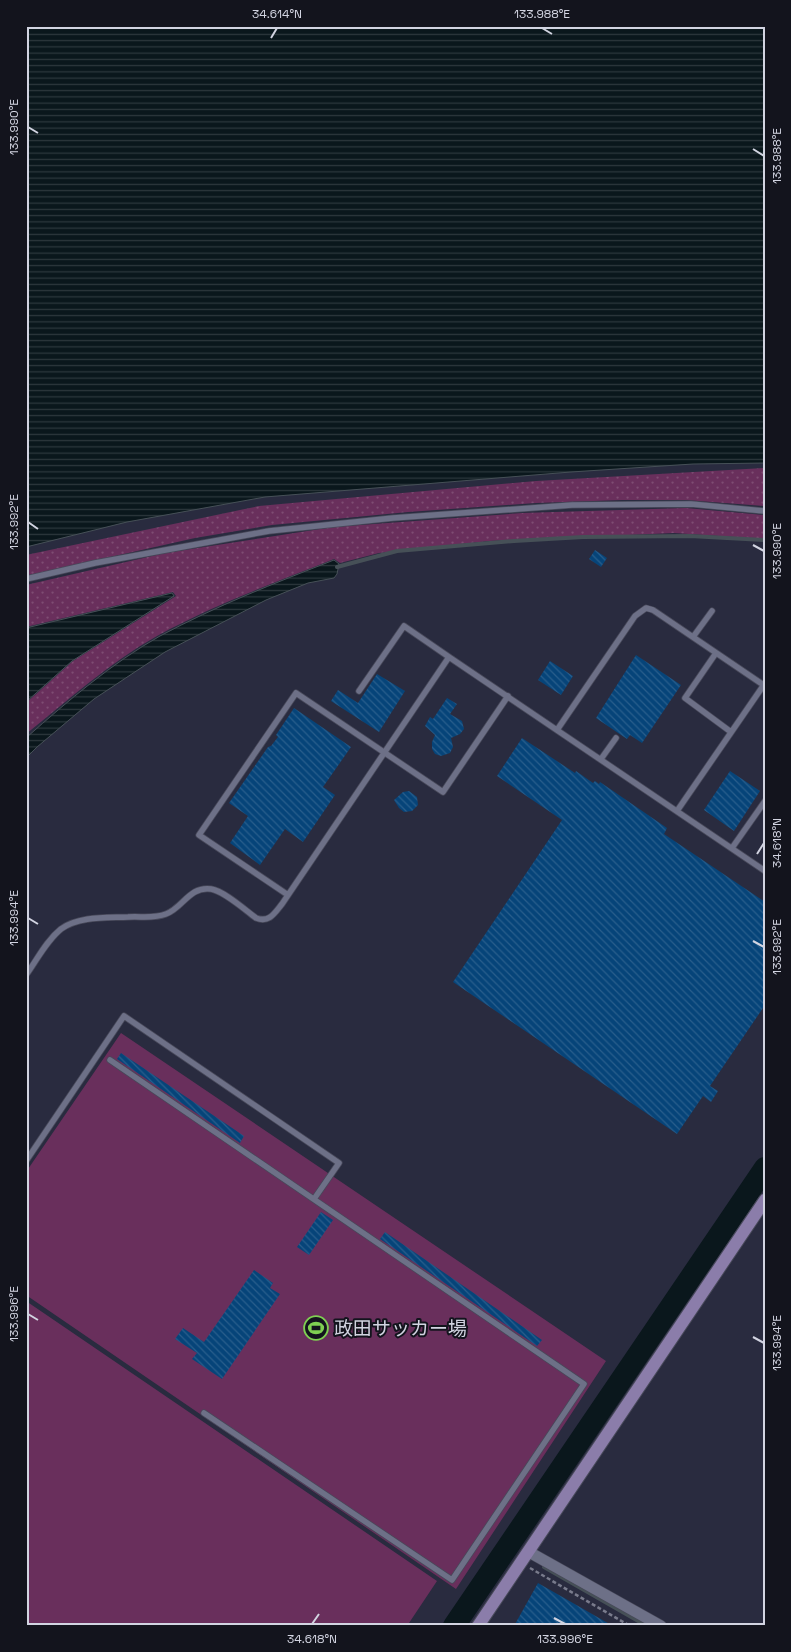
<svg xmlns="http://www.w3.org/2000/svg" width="791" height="1652" viewBox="0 0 791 1652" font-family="'Space Grotesk','Noto Sans JP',sans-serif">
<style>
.green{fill:url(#green-dots)}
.pitch{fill:#692f5c}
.water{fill:url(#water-rules);stroke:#465057}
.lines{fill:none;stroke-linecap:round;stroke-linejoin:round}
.stream{stroke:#465057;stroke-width:4}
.river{stroke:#0a171c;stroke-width:22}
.building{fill:url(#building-back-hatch)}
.lane-casing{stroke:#48495a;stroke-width:7}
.street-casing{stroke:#48495a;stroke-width:12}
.secondary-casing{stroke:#48495a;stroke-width:14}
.path{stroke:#797b8c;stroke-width:2.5;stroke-dasharray:4 2.5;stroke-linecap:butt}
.lane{stroke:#6d7087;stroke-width:5.5}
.street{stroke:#6d7087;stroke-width:11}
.secondary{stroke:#8b7daa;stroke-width:12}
.ticks{fill:none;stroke:#d2d4e1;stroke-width:2}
.labels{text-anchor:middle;stroke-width:4;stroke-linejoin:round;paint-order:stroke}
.poi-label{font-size:19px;fill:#d2d4e1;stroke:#13141d;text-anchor:start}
.neatline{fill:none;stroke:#d2d4e1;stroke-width:2}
.ticks-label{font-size:12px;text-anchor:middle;fill:#d2d4e1}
</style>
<defs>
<pattern id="green-dots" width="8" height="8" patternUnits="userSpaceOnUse" patternTransform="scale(1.25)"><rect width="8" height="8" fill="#692f5c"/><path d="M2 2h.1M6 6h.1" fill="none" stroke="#7e4c73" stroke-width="1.8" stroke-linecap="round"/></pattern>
<pattern id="water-rules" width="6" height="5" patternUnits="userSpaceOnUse" patternTransform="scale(1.25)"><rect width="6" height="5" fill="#0a171c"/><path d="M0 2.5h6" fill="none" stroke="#2d383d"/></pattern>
<pattern id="building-back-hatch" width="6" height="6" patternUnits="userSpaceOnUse" patternTransform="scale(1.25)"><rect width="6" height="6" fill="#064479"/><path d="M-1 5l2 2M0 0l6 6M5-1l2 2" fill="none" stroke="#295e8c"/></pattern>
</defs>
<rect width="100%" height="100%" fill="#292b3f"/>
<path class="green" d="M 765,468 L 765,506 L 686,500 L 622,500 L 536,503 L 408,512 L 272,525 L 195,538 L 26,576 L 26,555 L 259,506 L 536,481 Z
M 686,508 L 765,515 L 765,539 L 674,533 L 489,541 L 379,553 L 340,563 L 334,559 C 274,583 213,605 157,636 C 109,663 68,700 26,734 L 26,703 L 73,661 L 176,596 L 173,592 L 26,627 L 26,585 L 165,553 L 333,527 L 522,513 Z"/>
<path class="pitch" d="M 121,1033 L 606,1361 L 456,1589 L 26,1295 L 26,1172 Z
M 26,1301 L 437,1581 L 407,1626 L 26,1626 Z"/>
<path class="water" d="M 26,26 L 765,26 L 765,463 L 693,464 L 571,472 L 265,497 L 127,522 L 26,547 Z
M 334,560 L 339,564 L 337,574 L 334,578 L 308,583 L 266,600 L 165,652 L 94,699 L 37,747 L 26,758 L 27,737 C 68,701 112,663 160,636 C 216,606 275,583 334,560 Z
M 172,593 L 174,596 L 72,661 L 26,702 L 26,628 Z"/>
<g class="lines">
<path class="stream" d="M 337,567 L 397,551 L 514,541 L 583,537 L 690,536 L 765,540
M 756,1181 L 762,1184
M 507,1548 L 513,1551
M 544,1567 L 647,1626"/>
<path class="river" d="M 454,1626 L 765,1168"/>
</g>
<path class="building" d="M 595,550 L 607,558 L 601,567 L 589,559 Z
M 636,655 L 681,685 L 642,743 L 630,735 L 627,739 L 596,718 Z
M 550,661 L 573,676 L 561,695 L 538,680 Z
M 377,674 L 405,691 L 379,732 L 331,701 L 338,690 L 358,703 Z
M 447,698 L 457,704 L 450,714 L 462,721 L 464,729 L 460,734 L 451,738 L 453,747 L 450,753 L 441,756 L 435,754 L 432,749 L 432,742 L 435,735 L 425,726 L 430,717 L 433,719 Z
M 294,708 L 351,747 L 323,787 L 335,795 L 303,842 L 285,829 L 260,865 L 230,843 L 248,816 L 229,803 L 268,747 L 271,746 L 278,737 L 276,735 Z
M 522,738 L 575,773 L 576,771 L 593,783 L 595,781 L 599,784 L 600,782 L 667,828 L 664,834 L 765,902 L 765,1005 L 710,1086 L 718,1091 L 711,1102 L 703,1096 L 677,1134 L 453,982 L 562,820 L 497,776 Z
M 730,771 L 760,791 L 734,831 L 704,810 Z
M 409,791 L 417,797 L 418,805 L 412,811 L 404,812 L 399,808 L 394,800 L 403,792 Z
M 121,1053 L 244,1136 L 240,1143 L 117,1059 Z
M 321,1212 L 333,1220 L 309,1255 L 297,1247 Z
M 385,1232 L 542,1340 L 537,1346 L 380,1239 Z
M 254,1270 L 273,1283 L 270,1288 L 280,1294 L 222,1379 L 192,1359 L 197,1353 L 175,1339 L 183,1328 L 204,1342 Z
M 538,1583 L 613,1626 L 514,1626 Z"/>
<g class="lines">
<g class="lane-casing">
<path id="lane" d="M 26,579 L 95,563 L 269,531 L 393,518 L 572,505 L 691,504 L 765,511
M 693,637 L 712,611
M 716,653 L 685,698 L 731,732
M 359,691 L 404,626 L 449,657
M 557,730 L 635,616 L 646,608 L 653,610 L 765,686
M 601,759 L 616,738
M 677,811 L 763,686
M 732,848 L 765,801
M 288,895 L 199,835 L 296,693 L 443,792 L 508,696
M 26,975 C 37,960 46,941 61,929 C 79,916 106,918 128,917 C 141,916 153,919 166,914 C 183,908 189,886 211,889 C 224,891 244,909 256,918 C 269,923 274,914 282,904 L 449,657 L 765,871
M 110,1060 L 584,1384 L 452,1580 L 204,1413
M 26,1161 L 124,1016 L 339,1163 L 314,1199"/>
</g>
<g class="street-casing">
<path id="street" d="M 529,1552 L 661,1626"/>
</g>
<g class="secondary-casing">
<path id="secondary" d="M 478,1626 L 765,1200"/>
</g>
<path class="path" d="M 530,1568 L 630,1626"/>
<use href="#lane" class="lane"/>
<use href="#street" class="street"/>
<use href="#secondary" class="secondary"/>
</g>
<path class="ticks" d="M 542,28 L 552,34M 271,38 L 277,28M 28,127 L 38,133M 753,149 L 764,156M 28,522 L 38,529M 753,545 L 764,551M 757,854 L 764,843M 28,918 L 38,924M 753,941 L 764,947M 28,1314 L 38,1320M 753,1337 L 764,1343M 554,1618 L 565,1624M 312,1624 L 319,1614"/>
<defs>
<g id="stadium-ring" transform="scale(1.25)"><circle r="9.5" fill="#13141d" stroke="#7fd052" stroke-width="1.5"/><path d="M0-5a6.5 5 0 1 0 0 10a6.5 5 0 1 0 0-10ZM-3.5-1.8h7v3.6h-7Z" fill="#7fd052"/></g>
</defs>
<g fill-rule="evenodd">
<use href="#stadium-ring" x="316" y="1328"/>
</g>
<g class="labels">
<g class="poi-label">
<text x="334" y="1335">政田サッカー場</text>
</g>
</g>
<rect width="791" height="1652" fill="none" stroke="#13141d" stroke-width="55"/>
<rect x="28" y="28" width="736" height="1596" class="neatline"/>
<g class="ticks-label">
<text x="277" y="18">34.614°N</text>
<text x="542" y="18">133.988°E</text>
<text transform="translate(14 127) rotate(-90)" y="4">133.990°E</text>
<text transform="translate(777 156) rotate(-90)" y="4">133.988°E</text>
<text transform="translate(14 522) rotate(-90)" y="4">133.992°E</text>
<text transform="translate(777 551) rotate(-90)" y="4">133.990°E</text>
<text transform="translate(777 843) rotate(-90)" y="4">34.618°N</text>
<text transform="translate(14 918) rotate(-90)" y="4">133.994°E</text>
<text transform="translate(777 947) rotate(-90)" y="4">133.992°E</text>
<text transform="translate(14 1314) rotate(-90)" y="4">133.996°E</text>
<text transform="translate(777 1343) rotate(-90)" y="4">133.994°E</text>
<text x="312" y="1643">34.618°N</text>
<text x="565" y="1643">133.996°E</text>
</g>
</svg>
